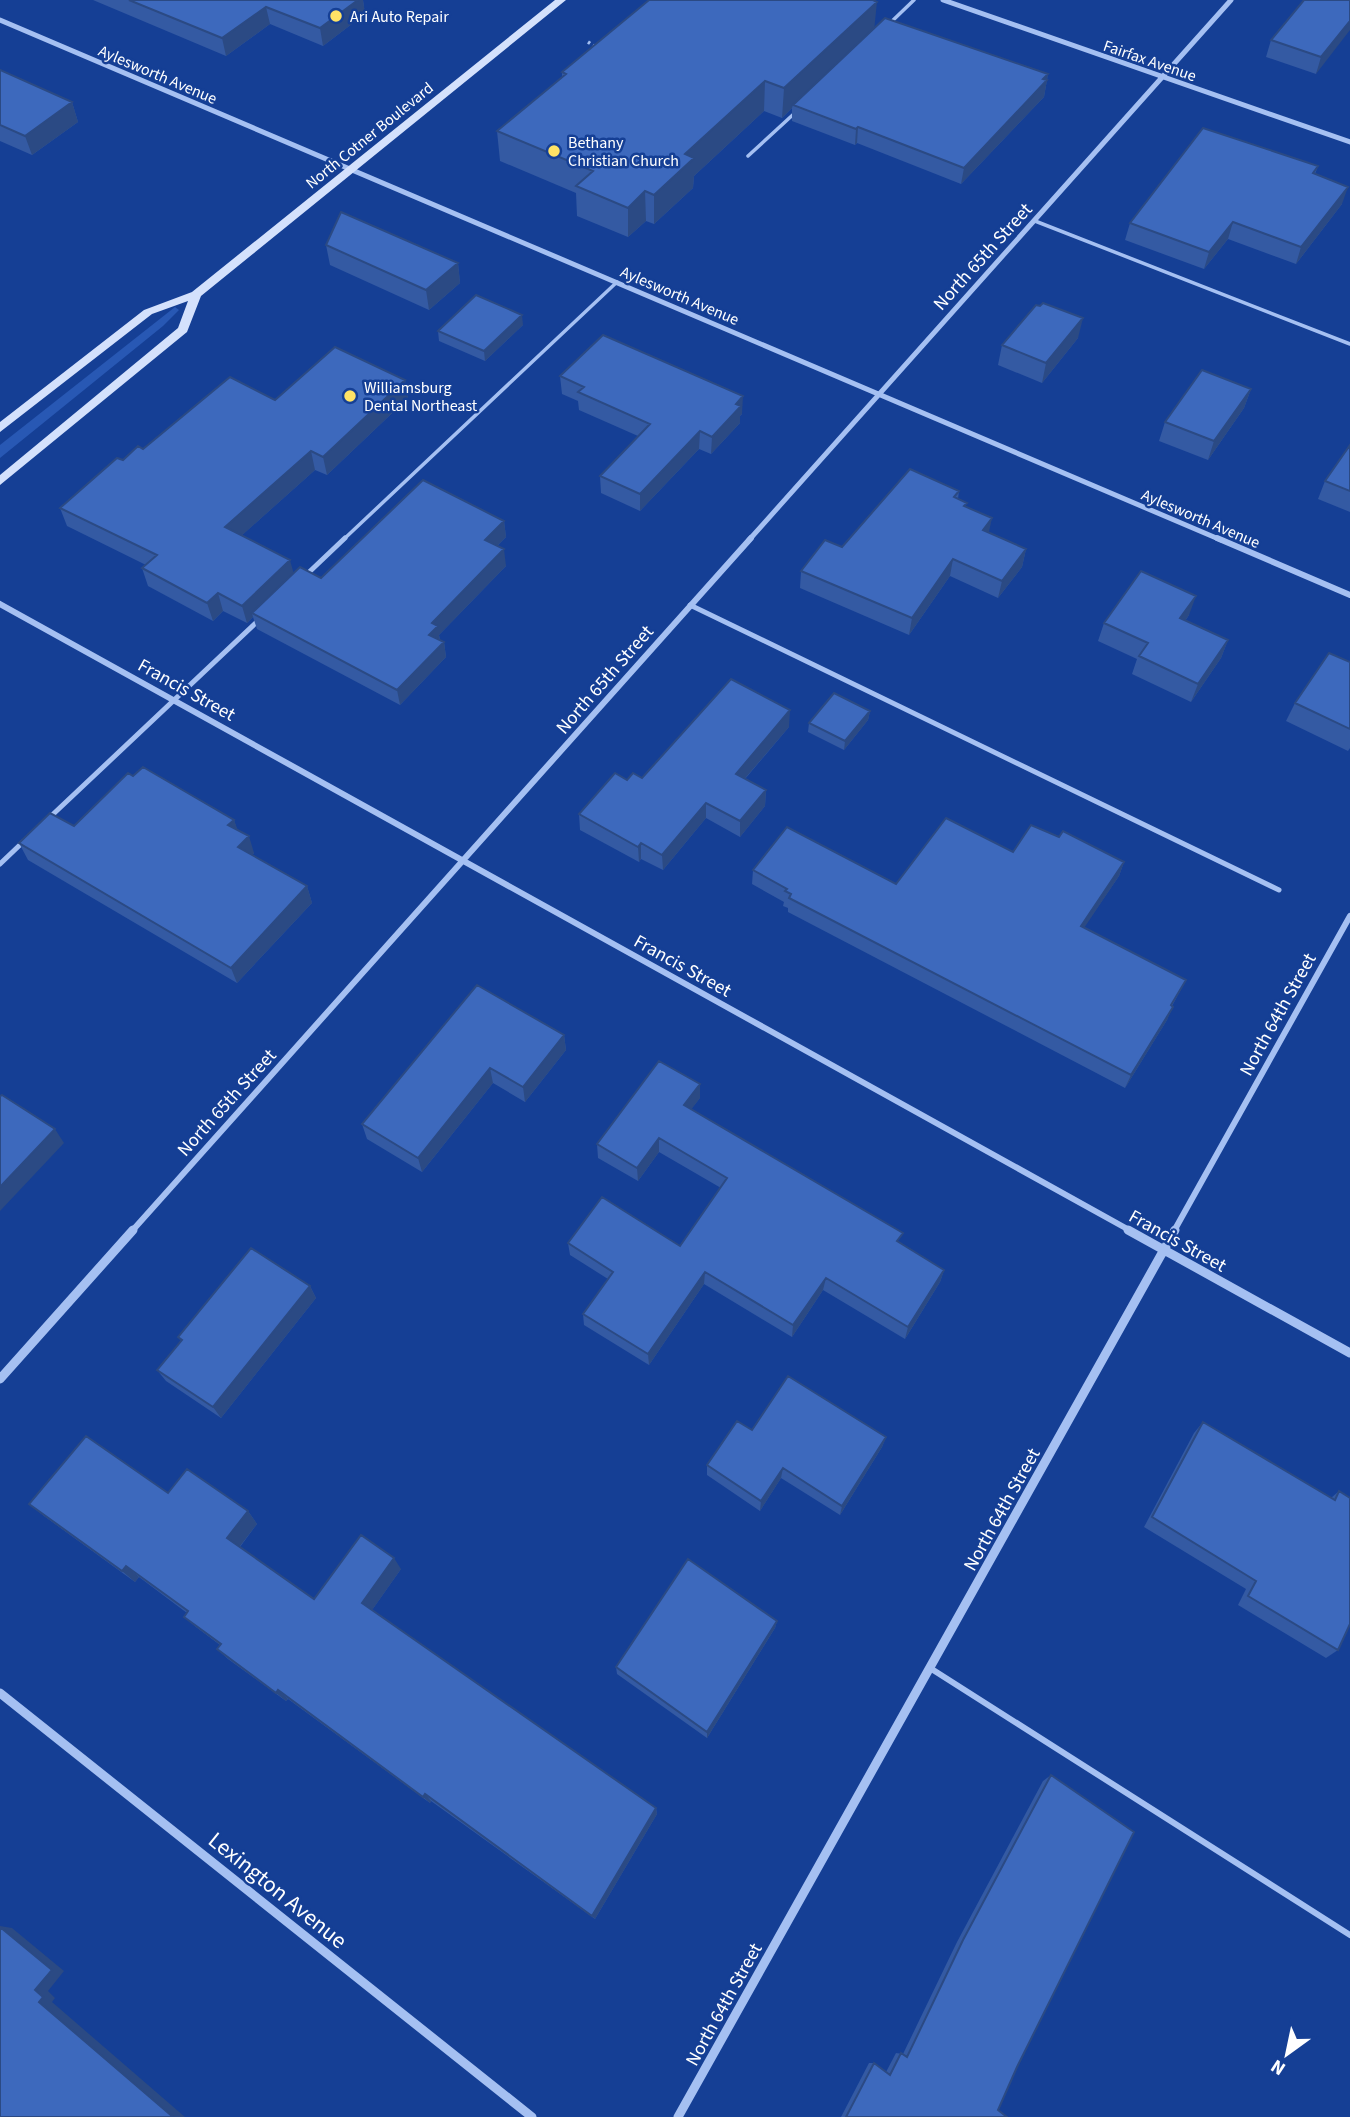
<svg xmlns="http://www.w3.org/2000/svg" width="1350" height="2117" viewBox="0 0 1350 2117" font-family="'Source Sans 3',sans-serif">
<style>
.green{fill:#2858b4}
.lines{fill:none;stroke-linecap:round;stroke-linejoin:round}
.path{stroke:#a5c0f2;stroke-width:3.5;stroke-dasharray:2.5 3.5;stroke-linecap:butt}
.lane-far2{stroke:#a5c0f2;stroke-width:3.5}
.lane-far1{stroke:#a5c0f2;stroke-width:5}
.lane{stroke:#a5c0f2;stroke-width:6}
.street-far2{stroke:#a5c0f2;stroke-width:5}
.street-far1{stroke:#a5c0f2;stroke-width:6}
.street{stroke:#a5c0f2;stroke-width:9}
.secondary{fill:#d4e1fc;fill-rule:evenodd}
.wall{fill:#345aa3}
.shaded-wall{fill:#2b4a84}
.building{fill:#3d69bd;stroke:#2b4a84;stroke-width:2}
.poi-dot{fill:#ffe366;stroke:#153f95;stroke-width:2.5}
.labels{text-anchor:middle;stroke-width:5;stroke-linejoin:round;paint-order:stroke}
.far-poi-label{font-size:16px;fill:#fff;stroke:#153f95;text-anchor:start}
.far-street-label{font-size:16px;fill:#fff;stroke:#153f95}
.street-label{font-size:19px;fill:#fff;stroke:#153f95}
.near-street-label{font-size:23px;fill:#fff;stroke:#153f95}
</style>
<rect width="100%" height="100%" fill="#153f95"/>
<path class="green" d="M 175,307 L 179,310 L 163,326 L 0,458 L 0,445 Z"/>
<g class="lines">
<path class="path" d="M 588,42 L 597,48"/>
<path class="lane-far2" d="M 888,25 L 914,0
M 748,156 L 797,111
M 1035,221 L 1350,344
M 343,540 L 617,282"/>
<path class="lane-far1" d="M 305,576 L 345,538
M 690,605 L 1279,890
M 48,819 L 260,619
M 0,864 L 23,842"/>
<path class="lane" d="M 930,1668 L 1350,1935"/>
<path class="street-far2" d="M 943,0 L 1350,142
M 0,20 L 1221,540
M 749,540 L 1231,0"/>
<path class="street-far1" d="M 1217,538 L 1350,595
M 0,604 L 1131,1231
M 132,1231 L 751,538
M 1174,1231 L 1350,916"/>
<path class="street" d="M 1128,1230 L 1350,1353
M 0,1379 L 133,1230
M 0,1693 L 532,2117
M 678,2117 L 1175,1230"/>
<path class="secondary" d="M 555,0 L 566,0 L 201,296 L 187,332 L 0,485 L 0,475 L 178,328 L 188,301 L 152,314 L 0,432 L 0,422 L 144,310 L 192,292 Z"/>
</g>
<path class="wall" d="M 93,0 L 363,0 L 365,14 L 323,46 L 270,24 L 226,56 Z
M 1350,0 L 1316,74 L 1266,57 L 1271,40 Z
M 875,28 L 1048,74 L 1044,97 L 961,184 L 857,143 L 855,145 L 792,121 L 792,108 L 782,118 L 764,111 L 694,176 L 693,188 L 654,224 L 646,221 L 628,237 L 577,216 L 576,193 L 500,161 L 497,131 L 562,78 L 562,72 Z
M 0,70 L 72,102 L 78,122 L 32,155 L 0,141 Z
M 1318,166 L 1315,174 L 1342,204 L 1296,264 L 1228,239 L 1204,269 L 1125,240 L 1130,223 Z
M 326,245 L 458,263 L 460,283 L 429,310 L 330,265 Z
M 523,325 L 485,361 L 439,341 L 438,331 Z
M 1078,338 L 1042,383 L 998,365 L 1002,345 Z
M 560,376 L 742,414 L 740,416 L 740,423 L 711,454 L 699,449 L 640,511 L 601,493 L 600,476 L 638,436 L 579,410 L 578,401 L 562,394 Z
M 405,380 L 408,398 L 327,475 L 315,470 L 241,536 L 293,574 L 321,578 L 504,521 L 506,537 L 497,546 L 506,566 L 439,635 L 440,640 L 444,642 L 446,657 L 400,705 L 257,629 L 253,617 L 247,623 L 223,611 L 213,621 L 148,586 L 142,568 L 146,565 L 67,526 L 60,508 L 123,460 L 275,400 Z
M 1251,389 L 1244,408 L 1208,460 L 1159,441 L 1165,422 Z
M 1350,445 L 1350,512 L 1318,499 L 1325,481 Z
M 959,491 L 958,499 L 966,506 L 989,533 L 1026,549 L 1022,567 L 998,598 L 950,576 L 909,635 L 800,588 L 801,571 L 842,547 Z
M 1189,615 L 1185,621 L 1228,640 L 1221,658 L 1191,702 L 1132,674 L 1137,659 L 1098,641 L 1104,623 Z
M 1350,662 L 1350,748 L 1348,751 L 1286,721 L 1295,703 Z
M 870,711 L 868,720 L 844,750 L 808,732 L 809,723 Z
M 789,727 L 745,779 L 766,790 L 765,806 L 740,837 L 706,818 L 663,870 L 641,859 L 639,862 L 580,830 L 579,814 L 627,780 L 642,778 Z
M 133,776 L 234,820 L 237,830 L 254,853 L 252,855 L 307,886 L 312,903 L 237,983 L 28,860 L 19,843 L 74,826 Z
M 1059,837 L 1124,862 L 1119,876 L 1084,927 L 1186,980 L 1172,1006 L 1167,1020 L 1125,1088 L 788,912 L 788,908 L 783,906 L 784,902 L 752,884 L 753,870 L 896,884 L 1013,852 Z
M 564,1035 L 566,1050 L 525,1102 L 493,1083 L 422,1172 L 367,1139 L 362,1124 Z
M 700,1098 L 691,1109 L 900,1243 L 944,1270 L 940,1282 L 905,1339 L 823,1290 L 792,1337 L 704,1284 L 649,1365 L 584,1325 L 583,1314 L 608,1279 L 570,1255 L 568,1243 L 680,1246 L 721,1188 L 659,1152 L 638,1181 L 598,1158 L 597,1144 Z
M 310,1286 L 316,1298 L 221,1418 L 166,1381 L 157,1370 L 181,1341 L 178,1337 Z
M 1203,1422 L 1331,1498 L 1339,1491 L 1338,1650 L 1326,1658 L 1238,1605 L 1246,1589 L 1144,1527 L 1194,1433 Z
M 752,1430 L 886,1437 L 882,1447 L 840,1515 L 781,1478 L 760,1511 L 707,1475 L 707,1465 Z
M 168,1493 L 248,1511 L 257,1524 L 240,1547 L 314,1599 L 401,1569 L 372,1610 L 656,1808 L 657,1814 L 595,1919 L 431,1801 L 430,1803 L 288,1699 L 286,1701 L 228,1659 L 217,1649 L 220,1645 L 196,1627 L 184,1617 L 187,1613 L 139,1577 L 135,1582 L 44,1516 L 29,1504 Z
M 777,1621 L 775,1628 L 707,1738 L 617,1674 L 616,1667 Z
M 1051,1775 L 1017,2067 L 998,2110 L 1007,2117 L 841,2117 L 869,2063 L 874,2063 L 886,2072 L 896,2053 L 903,2054 L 957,1942 L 1043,1781 Z"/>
<path class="shaded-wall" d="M 358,0 L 363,0 L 365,14 L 323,46 L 320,28 Z
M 877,2 L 874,31 L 793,105 L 792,108 L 782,118 L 784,88 Z
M 266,7 L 270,24 L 226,56 L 222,38 Z
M 1350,21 L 1350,30 L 1316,74 L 1321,57 Z
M 1048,74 L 1044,97 L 961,184 L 964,168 Z
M 765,81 L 764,111 L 694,176 L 693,188 L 654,224 L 654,195 L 685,154 Z
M 72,102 L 78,122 L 32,155 L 25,136 Z
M 858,127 L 857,143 L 855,145 L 856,129 Z
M 1348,187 L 1342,204 L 1296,264 L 1301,247 Z
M 645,191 L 646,221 L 628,237 L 628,208 Z
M 1233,222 L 1228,239 L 1204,269 L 1209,252 Z
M 458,263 L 460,283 L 429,310 L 426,290 Z
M 522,315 L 523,325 L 485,361 L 484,351 Z
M 1083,318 L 1078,338 L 1042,383 L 1046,363 Z
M 405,380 L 408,398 L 327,475 L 323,457 Z
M 1251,389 L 1244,408 L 1208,460 L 1214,441 Z
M 743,396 L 742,414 L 740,416 L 740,423 L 711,454 L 712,437 L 736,404 Z
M 700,431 L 699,449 L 640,511 L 640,494 Z
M 311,451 L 315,470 L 230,546 L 225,527 Z
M 992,518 L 988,536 L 983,530 Z
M 504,521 L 506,537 L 487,556 L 485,540 Z
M 504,549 L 506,566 L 439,635 L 440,642 L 429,635 L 432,623 Z
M 1026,549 L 1022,567 L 998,598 L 1002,581 Z
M 953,559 L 950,576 L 909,635 L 912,618 Z
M 290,560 L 295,578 L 252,613 L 253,617 L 247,623 L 242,606 Z
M 218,593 L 223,611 L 213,621 L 207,603 Z
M 1196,596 L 1189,615 L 1174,637 L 1180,618 Z
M 1228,640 L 1221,658 L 1191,702 L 1198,684 Z
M 444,642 L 446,657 L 400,705 L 397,690 Z
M 790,710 L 789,727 L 735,790 L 736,774 Z
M 870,711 L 868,720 L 844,750 L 845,741 Z
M 766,790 L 765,806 L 740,837 L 740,821 Z
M 706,803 L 706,818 L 663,870 L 662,855 Z
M 234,820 L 240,836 L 228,825 Z
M 249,836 L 254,853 L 244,864 L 238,847 Z
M 641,843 L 641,859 L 639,862 L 638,847 Z
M 1124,862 L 1119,876 L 1076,940 L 1081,926 Z
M 307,886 L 312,903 L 237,983 L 231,968 Z
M 1173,1007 L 1167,1020 L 1125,1088 L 1131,1075 Z
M 564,1035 L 566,1050 L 525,1102 L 523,1087 Z
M 490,1068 L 493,1083 L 422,1172 L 418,1158 Z
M 700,1084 L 700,1098 L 684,1119 L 684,1105 Z
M 55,1129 L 64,1143 L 0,1211 L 0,1187 Z
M 659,1138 L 659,1152 L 638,1181 L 637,1168 Z
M 944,1270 L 940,1282 L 905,1339 L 908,1327 Z
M 705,1272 L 704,1284 L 649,1365 L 648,1354 Z
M 826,1278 L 823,1290 L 792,1337 L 793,1325 Z
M 310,1286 L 316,1298 L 221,1418 L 213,1407 Z
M 886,1437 L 882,1447 L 840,1515 L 842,1506 Z
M 783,1468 L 781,1478 L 760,1511 L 761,1501 Z
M 248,1511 L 257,1524 L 237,1550 L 227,1538 Z
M 394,1558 L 401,1569 L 370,1613 L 362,1603 Z
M 126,1566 L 139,1577 L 135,1582 L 122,1571 Z
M 777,1621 L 775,1628 L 707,1738 L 707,1732 Z
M 278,1690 L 288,1699 L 286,1701 L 276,1693 Z
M 425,1794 L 431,1801 L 430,1803 L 423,1797 Z
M 656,1808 L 657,1814 L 595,1919 L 592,1916 Z
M 0,1926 L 12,1928 L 64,1971 L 48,1991 L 55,1998 L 52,2002 L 185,2117 L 173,2117 L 39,2002 L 35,1990 Z"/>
<path class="building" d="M 129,0 L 358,0 L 320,28 L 266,7 L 222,38 Z
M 649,0 L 873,0 L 877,2 L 784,88 L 765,81 L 685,154 L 694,158 L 654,195 L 645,191 L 628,208 L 576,186 L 593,171 L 497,131 L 566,74 L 562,72 Z
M 1304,0 L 1350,0 L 1350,21 L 1321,57 L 1271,40 Z
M 885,18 L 1048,74 L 1043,79 L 1047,80 L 964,168 L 858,127 L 856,129 L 793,105 Z
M 0,70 L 72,102 L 25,136 L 0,125 Z
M 1203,128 L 1318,166 L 1313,173 L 1348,187 L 1301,247 L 1233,222 L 1209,252 L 1130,223 Z
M 341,212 L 458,263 L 426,290 L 326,245 Z
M 476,295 L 522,315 L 484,351 L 438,331 Z
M 1043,303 L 1083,318 L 1046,363 L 1002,345 L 1036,305 L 1040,306 Z
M 603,335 L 743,396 L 736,404 L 741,406 L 712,437 L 700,431 L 640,494 L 600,476 L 650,424 L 578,392 L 584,387 L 560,376 Z
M 335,347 L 405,380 L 323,457 L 311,451 L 225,527 L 290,560 L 242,606 L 218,593 L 207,603 L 142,568 L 157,555 L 60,508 L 117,458 L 123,460 L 138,446 L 143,449 L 230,377 L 275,400 Z
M 1202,370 L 1251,389 L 1214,441 L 1165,422 Z
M 1350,445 L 1350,491 L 1325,481 Z
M 910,469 L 959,491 L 954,497 L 967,503 L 964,506 L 992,518 L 983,530 L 1026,549 L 1002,581 L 953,559 L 912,618 L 801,571 L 825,540 L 842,547 Z
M 423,480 L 504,521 L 485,540 L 504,549 L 432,623 L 438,626 L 429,635 L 444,642 L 397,690 L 252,613 L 300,567 L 321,578 Z
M 1141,571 L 1196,596 L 1180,618 L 1228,640 L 1198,684 L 1139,656 L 1148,643 L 1104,623 Z
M 1329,653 L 1350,662 L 1350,729 L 1295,703 Z
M 731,679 L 790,710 L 736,774 L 766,790 L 740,821 L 706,803 L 662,855 L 641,843 L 638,847 L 579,814 L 615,773 L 627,780 L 633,773 L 642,778 Z
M 834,693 L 870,711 L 845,741 L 809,723 Z
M 143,767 L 234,820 L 228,825 L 249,836 L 238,847 L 307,886 L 231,968 L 19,843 L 50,813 L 74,826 L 128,773 L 133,776 Z
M 946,818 L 1013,852 L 1031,825 L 1059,837 L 1063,831 L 1124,862 L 1081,926 L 1186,980 L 1171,1005 L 1173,1007 L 1131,1075 L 789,898 L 791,894 L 785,891 L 787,889 L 753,870 L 787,827 L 896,884 Z
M 477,985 L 564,1035 L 523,1087 L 490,1068 L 418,1158 L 362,1124 Z
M 659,1061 L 700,1084 L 684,1105 L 903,1233 L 897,1241 L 944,1270 L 908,1327 L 826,1278 L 793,1325 L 705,1272 L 648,1354 L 583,1314 L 613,1272 L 568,1243 L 602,1197 L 680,1246 L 727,1178 L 659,1138 L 637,1168 L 597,1144 Z
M 2,1095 L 55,1129 L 0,1187 L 0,1096 Z
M 251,1248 L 310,1286 L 213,1407 L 157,1370 L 182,1340 L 178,1337 Z
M 788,1376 L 886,1437 L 842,1506 L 783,1468 L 761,1501 L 707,1465 L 737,1421 L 752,1430 Z
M 1203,1422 L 1335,1500 L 1339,1491 L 1350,1498 L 1350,1624 L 1338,1650 L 1248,1596 L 1256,1581 L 1152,1517 Z
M 86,1436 L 168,1493 L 187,1469 L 248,1511 L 227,1538 L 314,1599 L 361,1535 L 394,1558 L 362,1603 L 656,1808 L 592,1916 L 425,1794 L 423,1797 L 278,1690 L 276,1693 L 217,1649 L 221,1644 L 184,1617 L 188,1611 L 126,1566 L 122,1571 L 29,1504 Z
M 688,1559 L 777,1621 L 707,1732 L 616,1667 Z
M 1051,1775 L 1134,1832 L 1017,2067 L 998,2110 L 1007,2117 L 846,2117 L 874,2063 L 890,2075 L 901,2053 L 907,2057 L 963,1940 Z
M 0,1927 L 52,1970 L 35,1990 L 43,1997 L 39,2002 L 173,2117 L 0,2117 Z"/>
<g class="poi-dot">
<circle cx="336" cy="16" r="7"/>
<circle cx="554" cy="151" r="7"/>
<circle cx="350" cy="396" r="7"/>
</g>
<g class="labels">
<g class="far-poi-label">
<text x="350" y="22">Ari Auto Repair</text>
<text x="568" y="148">Bethany<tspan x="568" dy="18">Christian Church</tspan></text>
<text x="364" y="393">Williamsburg<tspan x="364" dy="18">Dental Northeast</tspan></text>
</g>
<g class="far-street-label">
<text transform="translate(1150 60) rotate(19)" y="6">Fairfax Avenue</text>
<text transform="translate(158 74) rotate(23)" y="6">Aylesworth Avenue</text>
<text transform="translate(369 135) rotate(-39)" y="6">North Cotner Boulevard</text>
<text transform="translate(680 295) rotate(23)" y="6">Aylesworth Avenue</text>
<text transform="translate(1201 518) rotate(23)" y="6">Aylesworth Avenue</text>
</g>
<g class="street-label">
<text transform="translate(982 256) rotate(-48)" y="7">North 65th Street</text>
<text transform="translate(604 679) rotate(-49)" y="7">North 65th Street</text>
<text transform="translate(187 689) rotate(29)" y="7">Francis Street</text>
<text transform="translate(683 965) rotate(29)" y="7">Francis Street</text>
<text transform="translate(1277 1014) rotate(-61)" y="7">North 64th Street</text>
<text transform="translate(226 1102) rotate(-48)" y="7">North 65th Street</text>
<text transform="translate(1178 1240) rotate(29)" y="7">Francis Street</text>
<text transform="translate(1001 1509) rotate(-61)" y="7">North 64th Street</text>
<text transform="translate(723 2004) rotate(-61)" y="7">North 64th Street</text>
</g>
<g class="near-street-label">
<text transform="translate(278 1890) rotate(39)" y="8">Lexington Avenue</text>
</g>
</g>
<g transform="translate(1287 2054) rotate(213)" stroke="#153f95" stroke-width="5" paint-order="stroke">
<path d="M0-5L12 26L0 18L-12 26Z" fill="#ffffff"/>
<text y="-10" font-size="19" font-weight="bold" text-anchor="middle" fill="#ffffff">N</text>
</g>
</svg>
